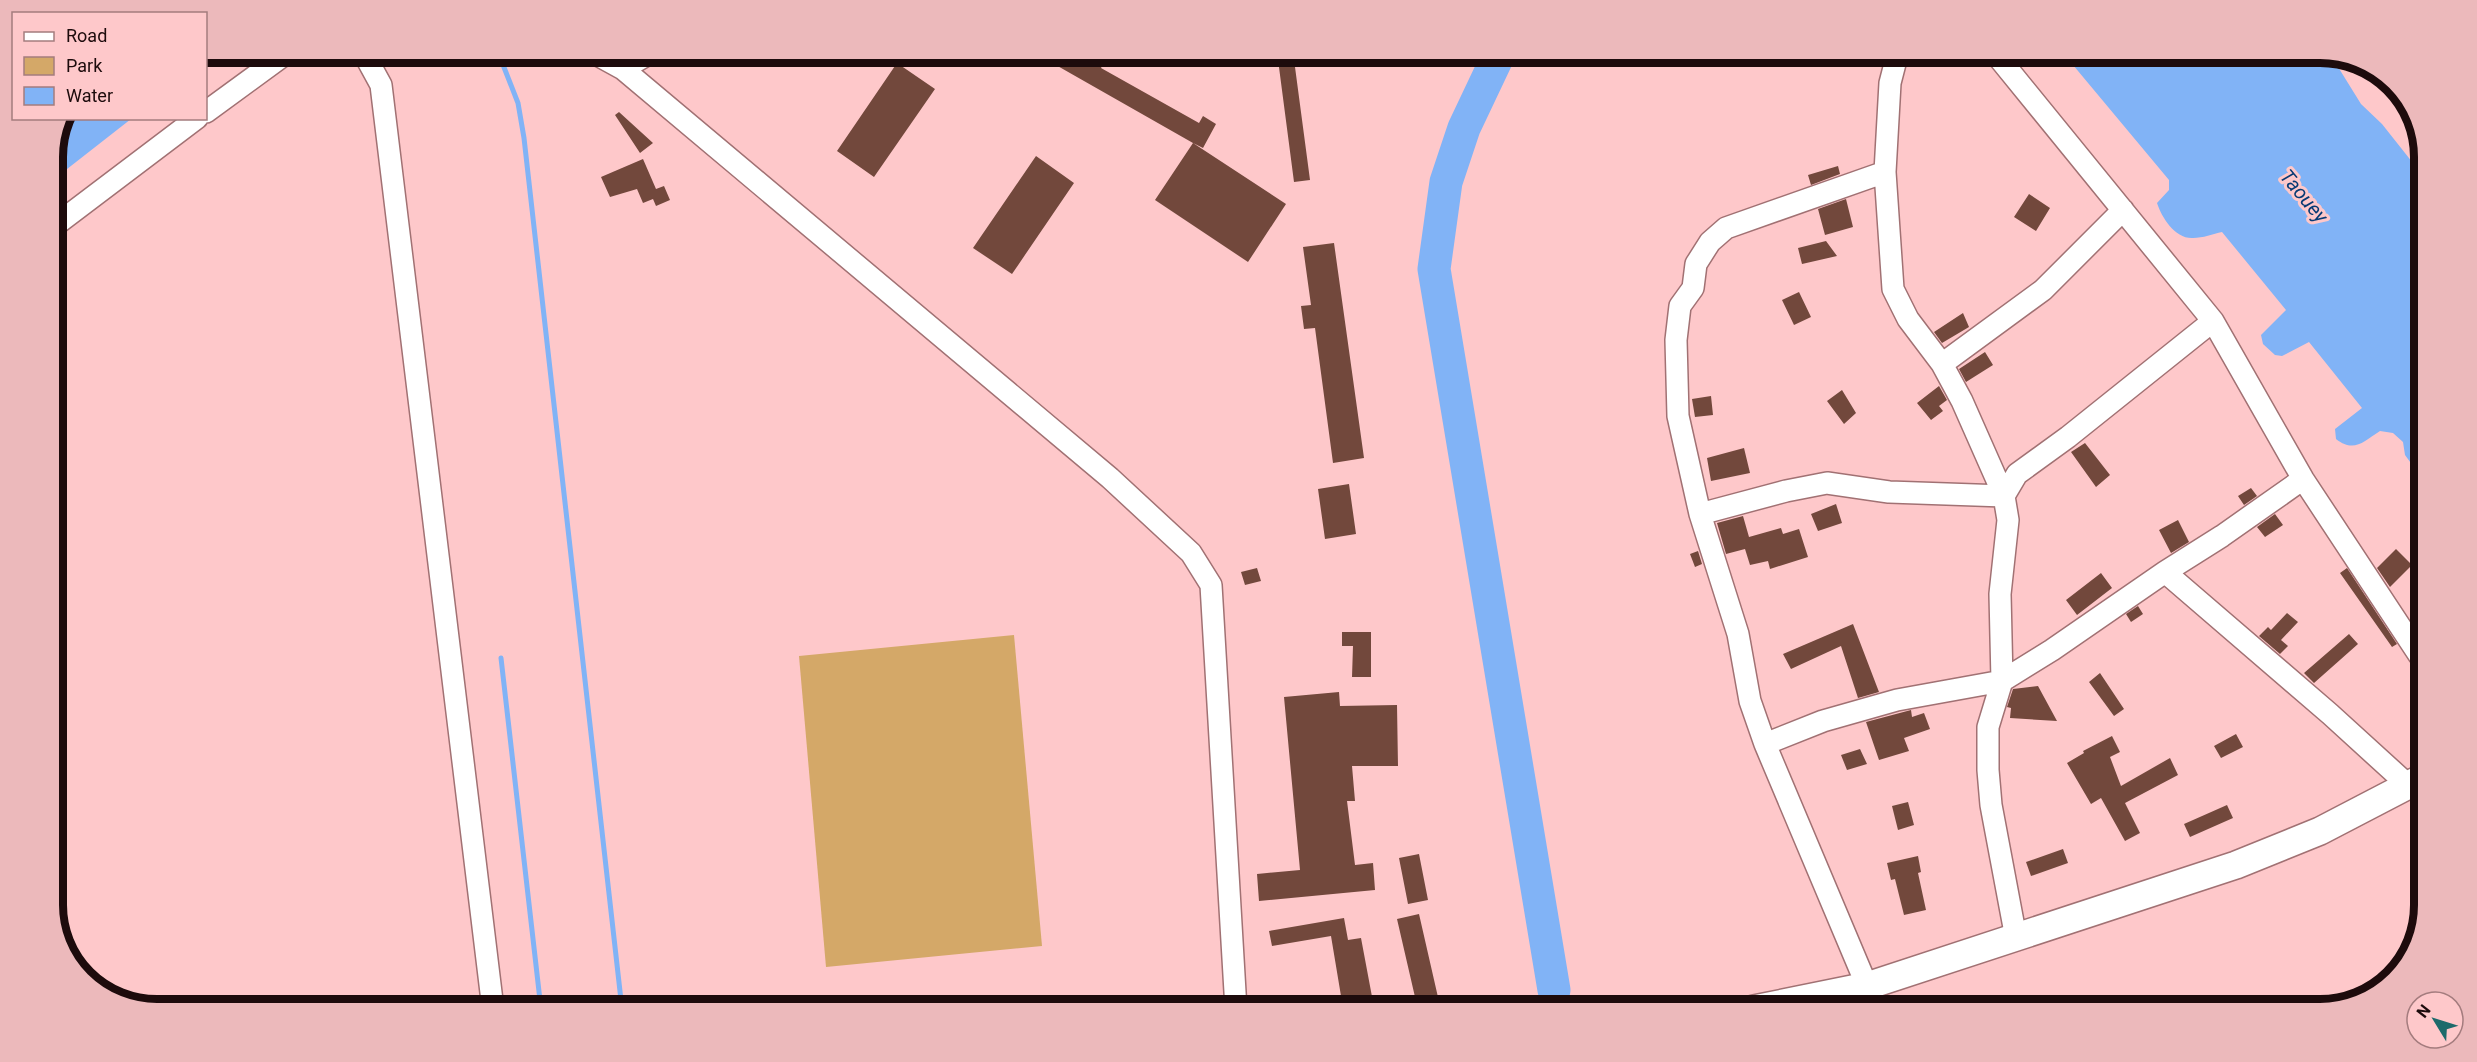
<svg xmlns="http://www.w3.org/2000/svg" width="2477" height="1062" viewBox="0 0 2477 1062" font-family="Roboto,sans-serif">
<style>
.green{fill:#d4a868}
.water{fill:#81b3f6}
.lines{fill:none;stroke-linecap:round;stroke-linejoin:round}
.stream{stroke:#81b3f6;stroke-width:5}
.river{stroke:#81b3f6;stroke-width:33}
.building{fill:#72483c}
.minor-casing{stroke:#a17173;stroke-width:24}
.tertiary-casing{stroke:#a17173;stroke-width:30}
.minor{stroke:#fff;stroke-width:21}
.tertiary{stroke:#fff;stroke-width:27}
.labels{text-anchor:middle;stroke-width:6;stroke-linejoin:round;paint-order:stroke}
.water-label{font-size:20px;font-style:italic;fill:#073a74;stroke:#fec8ca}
.rim{fill:none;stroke:#1d0b0c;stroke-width:8}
</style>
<rect width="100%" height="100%" fill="#fec8ca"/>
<path class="green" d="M 1014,635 L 1042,946 L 826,967 L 799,656 Z"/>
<path class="water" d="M 2320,52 L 2330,54 L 2361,104 L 2382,124 L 2424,177 L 2421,477 L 2405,455 L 2403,442 L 2393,433 L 2380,431 C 2363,442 2354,453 2336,439 L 2335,429 L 2362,408 L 2309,342 L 2282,356 L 2275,355 L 2263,344 L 2261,335 L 2286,310 L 2222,232 C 2213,234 2203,238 2193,238 C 2175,239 2162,218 2157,203 L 2169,190 L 2169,180 L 2063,53 Z
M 67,119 L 67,118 L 131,119 L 53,180 L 53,150 Z"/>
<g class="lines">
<path class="stream" d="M 498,52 L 518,103 L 524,138 L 622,1009
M 501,658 L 541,1009"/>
<path class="river" d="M 1500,52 L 1464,128 L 1446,182 L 1434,269 L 1554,990"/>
</g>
<path class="building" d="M 1033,52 L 1088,52 L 1104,62 L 1101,68 L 1199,123 L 1203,116 L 1216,124 L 1203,148 L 1193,143 L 1286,204 L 1248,262 L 1155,200 L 1193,143 Z
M 1277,52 L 1293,52 L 1310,180 L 1294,182 Z
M 897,63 L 935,89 L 874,177 L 837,151 Z
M 619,112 L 653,143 L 640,153 L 615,115 Z
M 1036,156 L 1074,183 L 1012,274 L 973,248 Z
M 643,159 L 656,189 L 664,186 L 670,200 L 656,206 L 653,199 L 643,203 L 637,189 L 610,197 L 601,177 Z
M 1838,166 L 1840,174 L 1811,185 L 1808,175 Z
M 2029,194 L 2050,208 L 2036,231 L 2014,217 Z
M 1846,199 L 1853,227 L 1825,235 L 1818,209 Z
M 1826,241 L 1837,256 L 1802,264 L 1798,248 Z
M 1334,243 L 1364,458 L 1333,463 L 1315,328 L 1304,329 L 1301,306 L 1311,305 L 1303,247 Z
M 1799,292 L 1811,317 L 1794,325 L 1782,300 Z
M 1963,313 L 1969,327 L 1942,343 L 1934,332 Z
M 1985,352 L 1993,365 L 1966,382 L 1959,369 Z
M 1939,386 L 1947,400 L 1939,406 L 1943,411 L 1931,420 L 1917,403 Z
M 1842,390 L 1856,413 L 1844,424 L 1827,401 Z
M 1711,396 L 1713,415 L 1695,417 L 1692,399 Z
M 2085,443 L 2110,475 L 2096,487 L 2071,452 Z
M 1744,448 L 1750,473 L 1711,481 L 1707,458 Z
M 1349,484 L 1356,534 L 1325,539 L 1318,489 Z
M 2251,488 L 2257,496 L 2244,505 L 2238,496 Z
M 1836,504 L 1842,523 L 1818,531 L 1811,514 Z
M 2275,514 L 2283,525 L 2265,537 L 2257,527 Z
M 1743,516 L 1749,537 L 1781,528 L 1783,534 L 1799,529 L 1808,557 L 1770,569 L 1768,561 L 1750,565 L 1745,549 L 1726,554 L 1717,523 Z
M 2178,520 L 2189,542 L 2171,553 L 2159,530 Z
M 2396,549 L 2412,565 L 2390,587 L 2377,568 Z
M 1698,551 L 1702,564 L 1695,567 L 1690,554 Z
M 1257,568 L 1261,581 L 1245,585 L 1241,572 Z
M 2347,568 L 2397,644 L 2392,647 L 2340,573 Z
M 2101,573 L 2112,588 L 2077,615 L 2066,600 Z
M 2138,606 L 2143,614 L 2131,622 L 2126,614 Z
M 2287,613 L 2298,622 L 2281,640 L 2288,646 L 2280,654 L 2259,636 L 2268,627 L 2271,630 Z
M 1853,624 L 1879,692 L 1858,698 L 1841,646 L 1791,669 L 1783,654 Z
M 1342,632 L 1371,632 L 1371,677 L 1352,677 L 1353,646 L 1342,646 Z
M 2349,634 L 2358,644 L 2314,683 L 2304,673 Z
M 2100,673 L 2124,709 L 2114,716 L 2089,682 Z
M 2038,686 L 2057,721 L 2010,718 L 2011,708 L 2007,707 L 2013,689 Z
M 1339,692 L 1340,706 L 1397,705 L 1398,766 L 1352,766 L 1355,801 L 1347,801 L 1355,865 L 1373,863 L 1375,890 L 1259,901 L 1257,874 L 1300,870 L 1284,697 Z
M 1911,710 L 1912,717 L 1924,713 L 1930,729 L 1904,738 L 1909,751 L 1879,760 L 1866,722 Z
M 2236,734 L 2243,747 L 2221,758 L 2214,746 Z
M 2112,736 L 2120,752 L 2110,757 L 2121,786 L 2170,758 L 2178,775 L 2125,803 L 2140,833 L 2125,841 L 2101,798 L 2091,804 L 2067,763 L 2084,753 L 2083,751 Z
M 1860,749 L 1867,764 L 1847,770 L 1841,755 Z
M 1908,802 L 1914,825 L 1898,830 L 1892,806 Z
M 2227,805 L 2233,818 L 2190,837 L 2184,824 Z
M 2063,849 L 2068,863 L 2031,876 L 2026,862 Z
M 1419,854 L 1428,900 L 1408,904 L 1399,858 Z
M 1918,856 L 1921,872 L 1918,873 L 1926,910 L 1904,915 L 1895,879 L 1891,880 L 1887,863 Z
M 1419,914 L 1440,1006 L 1424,1010 L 1418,1010 L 1397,919 Z
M 1344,918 L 1348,940 L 1361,938 L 1373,1002 L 1343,1008 L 1331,936 L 1272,946 L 1269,931 Z"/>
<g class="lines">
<g class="minor-casing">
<path id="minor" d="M 363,52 L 381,85 L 493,1009
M 592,52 L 623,69 L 1110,478 L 1191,553 L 1211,585 L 1236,1009
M 1898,52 L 1890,83 L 1885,172 L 1893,289 L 1908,319 L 1942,364 L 1962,401 L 2004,496 L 2008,520 L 2000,594 L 2002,681 L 1988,727 L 1988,770 L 1991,805 L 2016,938
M 1994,52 L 2213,321 L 2303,479 L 2419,655
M 623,69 L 652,52
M 206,112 L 288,52
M 53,227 L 197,118
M 1942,364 L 2043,290 L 2123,210
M 1700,514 L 1786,491 L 1827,483 L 1889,492 L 2004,496 L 2017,474 L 2068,437 L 2213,321
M 2165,572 L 2330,714 L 2409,786
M 1765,744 L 1750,701 L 1738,634 L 1700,514 L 1678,416 L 1676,340 L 1680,306 L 1693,288 L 1696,264 L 1710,242 L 1726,228 L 1885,172
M 1867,986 L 1765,744 L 1823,721 L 1897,700 L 2002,681 L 2052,650 L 2165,572 L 2222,536 L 2303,479"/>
</g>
<g class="tertiary-casing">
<path id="tertiary" d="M 1754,1009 L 1867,986 L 2236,865 L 2320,831 L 2418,780"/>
</g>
<use href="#minor" class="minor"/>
<use href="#tertiary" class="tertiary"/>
</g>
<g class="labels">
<g class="water-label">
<text transform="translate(2304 196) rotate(50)" y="7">Taouey</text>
</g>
</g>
<path d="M0 0H2477V1062H0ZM157 63H2320A94 94 0 0 1 2414 157V905A94 94 0 0 1 2320 999H157A94 94 0 0 1 63 905V157A94 94 0 0 1 157 63Z" fill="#ecb9bb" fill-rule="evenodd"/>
<path class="rim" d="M157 63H2320A94 94 0 0 1 2414 157V905A94 94 0 0 1 2320 999H157A94 94 0 0 1 63 905V157A94 94 0 0 1 157 63Z"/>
<rect x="12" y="12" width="195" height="108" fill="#fec8ca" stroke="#a47c7e" stroke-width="1.5"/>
<rect x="24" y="32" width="30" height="9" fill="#ffffff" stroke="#a47c7e" stroke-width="1.5"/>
<text x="66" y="42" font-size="18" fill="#1d0b0c">Road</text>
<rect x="24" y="57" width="30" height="18" fill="#d4a868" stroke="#a47c7e" stroke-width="1.5"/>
<text x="66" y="72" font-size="18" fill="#1d0b0c">Park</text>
<rect x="24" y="87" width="30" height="18" fill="#81b3f6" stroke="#a47c7e" stroke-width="1.5"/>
<text x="66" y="102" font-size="18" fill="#1d0b0c">Water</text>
<g transform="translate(2435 1020) rotate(308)"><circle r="28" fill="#fec8ca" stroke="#a47c7e" stroke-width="1.5"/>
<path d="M0-4.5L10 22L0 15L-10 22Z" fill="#1d6a6b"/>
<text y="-9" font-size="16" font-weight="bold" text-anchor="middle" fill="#1d0b0c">N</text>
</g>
</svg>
